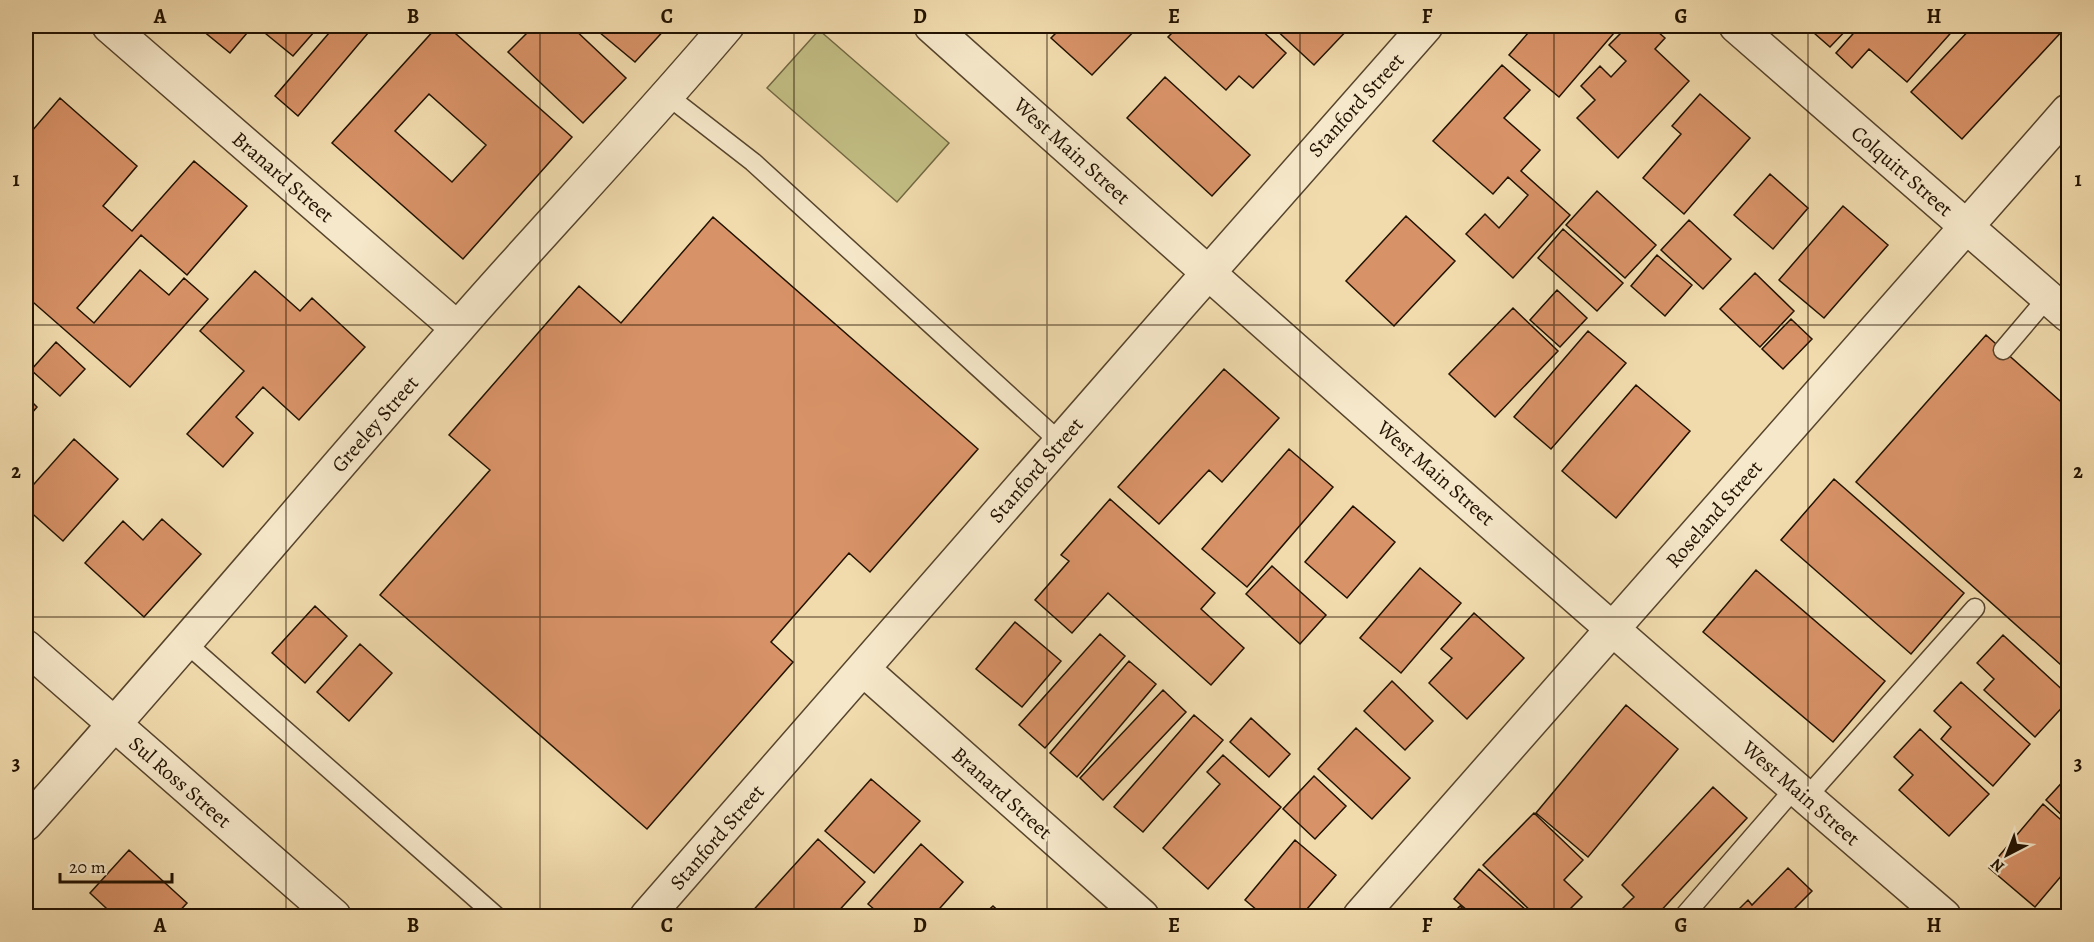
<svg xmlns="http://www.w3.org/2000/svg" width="2094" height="942" viewBox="0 0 2094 942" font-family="Alegreya,serif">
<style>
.green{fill:#c2be84;stroke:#726842;stroke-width:1.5}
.building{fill:#d89267;stroke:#221201;stroke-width:1.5;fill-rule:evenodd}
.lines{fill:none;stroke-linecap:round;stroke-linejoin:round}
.lane-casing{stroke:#56442c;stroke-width:21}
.street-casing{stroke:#56442c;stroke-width:36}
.lane{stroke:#f6e8ca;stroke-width:18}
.street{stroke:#f6e8ca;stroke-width:33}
.grid{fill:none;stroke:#221201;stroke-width:1.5;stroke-opacity:0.55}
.labels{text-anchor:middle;stroke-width:6;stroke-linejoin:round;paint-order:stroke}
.street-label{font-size:21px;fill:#221201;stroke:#f6e8ca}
.neatline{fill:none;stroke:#221201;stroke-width:2}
.grid-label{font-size:20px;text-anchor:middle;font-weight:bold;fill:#221201}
</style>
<rect width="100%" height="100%" fill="#f1dbad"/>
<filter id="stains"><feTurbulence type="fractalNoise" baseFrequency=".00333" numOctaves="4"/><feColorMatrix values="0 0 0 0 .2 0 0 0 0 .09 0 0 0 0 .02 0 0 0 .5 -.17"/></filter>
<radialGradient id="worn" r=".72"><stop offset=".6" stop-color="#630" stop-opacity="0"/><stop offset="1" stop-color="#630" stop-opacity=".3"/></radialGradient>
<path class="green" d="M 819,30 L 949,143 L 897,202 L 767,88 Z"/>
<path class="building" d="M 197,26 L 253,26 L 230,53 Z
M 263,26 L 307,26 L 314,32 L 293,56 L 260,29 Z
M 335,26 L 374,26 L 298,116 L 275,96 Z
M 431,26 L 447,26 L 572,137 L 463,259 L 332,143 L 435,29 ZM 429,94 L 486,145 L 452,182 L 395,131 Z
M 534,26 L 571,26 L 626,78 L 583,123 L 508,52 Z
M 605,26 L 668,26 L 635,62 L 599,32 Z
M 1063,26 L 1139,26 L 1092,75 L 1051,38 Z
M 1179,26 L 1257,26 L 1286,53 L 1253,88 L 1239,76 L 1226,90 L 1168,37 Z
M 1272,26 L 1351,26 L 1314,65 Z
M 1534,26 L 1620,26 L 1559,97 L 1509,55 Z
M 1628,26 L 1651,26 L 1665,38 L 1655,49 L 1689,81 L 1618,158 L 1577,118 L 1595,100 L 1581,86 L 1600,66 L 1611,77 L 1626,61 L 1609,45 Z
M 1806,26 L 1850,26 L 1830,47 Z
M 1860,26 L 1957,26 L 1907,82 L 1869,49 L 1852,68 L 1836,53 Z
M 1973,26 L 2066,27 L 1962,139 L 1911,92 Z
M 1502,65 L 1530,90 L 1504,118 L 1540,150 L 1521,171 L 1570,215 L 1513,278 L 1466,234 L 1485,214 L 1499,228 L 1528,195 L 1508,177 L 1493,194 L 1433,141 Z
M 1165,77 L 1250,155 L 1212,196 L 1127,118 Z
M 1700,94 L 1750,138 L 1684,214 L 1643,178 L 1681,134 L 1672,126 Z
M 60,98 L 137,166 L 103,206 L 132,231 L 194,161 L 247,206 L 187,275 L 141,235 L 77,308 L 94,323 L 140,270 L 169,295 L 184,278 L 208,299 L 130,387 L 26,296 L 26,138 Z
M 1770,174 L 1808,208 L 1773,249 L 1734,215 Z
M 1597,191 L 1656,245 L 1625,278 L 1566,225 Z
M 1843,206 L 1888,245 L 1824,318 L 1779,280 Z
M 1406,216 L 1455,261 L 1394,326 L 1346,281 Z
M 713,217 L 978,449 L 870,572 L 849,553 L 771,642 L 793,662 L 647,829 L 380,595 L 490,470 L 449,435 L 579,286 L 621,323 Z
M 1689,220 L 1731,259 L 1703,289 L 1661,250 Z
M 1563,229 L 1623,283 L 1597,311 L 1538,258 Z
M 1657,255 L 1692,285 L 1665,316 L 1631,286 Z
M 255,271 L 300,311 L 312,298 L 365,347 L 299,420 L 263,387 L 236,417 L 253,433 L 223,467 L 187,434 L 244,371 L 200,331 Z
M 1755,273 L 1794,311 L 1760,347 L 1720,309 Z
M 1557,290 L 1587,318 L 1560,347 L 1530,320 Z
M 1513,308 L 1558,351 L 1495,417 L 1449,374 Z
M 1791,319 L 1812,339 L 1783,369 L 1762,349 Z
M 1588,331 L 1626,363 L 1551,449 L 1514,417 Z
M 1986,335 L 2068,408 L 2068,657 L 2061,665 L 1856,482 Z
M 56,342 L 85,369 L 60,396 L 31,370 Z
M 1224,369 L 1279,418 L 1222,482 L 1209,470 L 1159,524 L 1118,487 Z
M 1636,385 L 1690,431 L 1616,518 L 1562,471 Z
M 26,396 L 37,407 L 26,420 Z
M 74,439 L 118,479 L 63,541 L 26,508 L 26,493 Z
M 1289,449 L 1333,487 L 1247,587 L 1202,549 Z
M 1834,479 L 1964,593 L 1911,654 L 1781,540 Z
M 1110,499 L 1215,593 L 1201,609 L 1244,648 L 1211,685 L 1108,593 L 1072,633 L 1035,600 L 1069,561 L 1061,555 Z
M 1353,506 L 1395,542 L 1347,598 L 1305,562 Z
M 162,519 L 201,554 L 144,617 L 85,563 L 123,521 L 143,540 Z
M 1272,566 L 1326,615 L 1300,644 L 1246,594 Z
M 1420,568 L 1461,603 L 1401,673 L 1360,638 Z
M 1756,570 L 1885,681 L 1833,742 L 1703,632 Z
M 315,606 L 347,636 L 305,683 L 272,653 Z
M 1474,613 L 1524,658 L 1467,719 L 1429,683 L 1452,658 L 1441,649 Z
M 1015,622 L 1061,661 L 1022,707 L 976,669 Z
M 1100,634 L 1125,656 L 1045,748 L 1019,725 Z
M 2003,635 L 2068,695 L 2068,701 L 2035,737 L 1984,690 L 1994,679 L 1977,663 Z
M 360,644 L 392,673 L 349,721 L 317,692 Z
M 1129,661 L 1156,684 L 1077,777 L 1050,753 Z
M 1392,681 L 1433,721 L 1405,750 L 1364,711 Z
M 1961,682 L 2030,744 L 1993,786 L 1941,739 L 1951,727 L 1934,711 Z
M 1163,690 L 1186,712 L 1103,800 L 1080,778 Z
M 1626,705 L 1678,749 L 1588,857 L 1536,813 Z
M 1194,715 L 1223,740 L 1143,832 L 1114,807 Z
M 1251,718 L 1290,754 L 1269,777 L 1230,742 Z
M 1356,728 L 1410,778 L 1372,819 L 1318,769 Z
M 1920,729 L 1989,794 L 1949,836 L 1899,790 L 1913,775 L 1894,757 Z
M 1223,755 L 1281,807 L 1208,889 L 1163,848 L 1220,784 L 1207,772 Z
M 1314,776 L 1346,806 L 1315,839 L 1283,809 Z
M 2068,776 L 2068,821 L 2046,800 Z
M 871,779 L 920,821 L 874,873 L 825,831 Z
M 1713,787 L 1747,818 L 1656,916 L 1615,916 L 1634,897 L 1622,885 Z
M 2043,804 L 2068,826 L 2068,868 L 2035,907 L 1989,868 Z
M 1534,813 L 1583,860 L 1564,880 L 1582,897 L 1563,916 L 1536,916 L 1483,865 Z
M 818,839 L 865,882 L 834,916 L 748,916 Z
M 1295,840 L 1336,875 L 1301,916 L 1264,916 L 1245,900 Z
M 921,844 L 963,882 L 933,916 L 882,916 L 868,904 Z
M 129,850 L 187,903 L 175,916 L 98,916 L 106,908 L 90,893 Z
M 1788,868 L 1812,891 L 1787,916 L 1732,916 L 1748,900 L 1752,905 Z
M 1479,869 L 1533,916 L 1474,916 L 1454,899 Z
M 993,906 L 1004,916 L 982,916 Z
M 1460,906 L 1471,916 L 1450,916 Z"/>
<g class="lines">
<g class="lane-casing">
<path id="lane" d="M 668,96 L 753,162 L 1060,442
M 2003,350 L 2048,297
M 186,643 L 496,916
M 1806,798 L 1975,608
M 1684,916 L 1794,789"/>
</g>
<g class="street-casing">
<path id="street" d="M 109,26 L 457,328
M 931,26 C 1266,325 1603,624 1944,916
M 1736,26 L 2068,315
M 26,647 L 334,916
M 863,669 L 1142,916
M 26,824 C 172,661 313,493 457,329 C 546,227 640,129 727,26
M 647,916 L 1180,305 L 1426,26
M 1360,916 L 2068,111"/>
</g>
<use href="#lane" class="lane"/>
<use href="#street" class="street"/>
</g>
<path class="grid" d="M 286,26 L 286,916M 540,26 L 540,916M 794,26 L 794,916M 1047,26 L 1047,916M 1300,26 L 1300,916M 1554,26 L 1554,916M 1808,26 L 1808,916M 26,325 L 2068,325M 26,617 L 2068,617"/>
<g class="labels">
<g class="street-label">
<text transform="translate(1356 105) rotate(-48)" y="7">Stanford Street</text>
<text transform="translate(1072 151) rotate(42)" y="7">West Main Street</text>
<text transform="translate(1902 171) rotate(41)" y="7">Colquitt Street</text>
<text transform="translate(283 177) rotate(41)" y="7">Branard Street</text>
<text transform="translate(375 424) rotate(-49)" y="7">Greeley Street</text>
<text transform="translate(1036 470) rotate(-49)" y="7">Stanford Street</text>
<text transform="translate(1436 473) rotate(41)" y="7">West Main Street</text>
<text transform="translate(1714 514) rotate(-49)" y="7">Roseland Street</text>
<text transform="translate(180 782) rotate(41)" y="7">Sul Ross Street</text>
<text transform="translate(1002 793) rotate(42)" y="7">Branard Street</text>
<text transform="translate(1801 793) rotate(41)" y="7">West Main Street</text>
<text transform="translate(717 837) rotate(-49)" y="7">Stanford Street</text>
</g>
</g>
<rect width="2094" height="942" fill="none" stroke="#f1dbad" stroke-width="66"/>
<g transform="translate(2007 855) rotate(222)" stroke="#f6e8ca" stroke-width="4.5" paint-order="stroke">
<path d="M0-4.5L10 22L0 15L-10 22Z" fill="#221201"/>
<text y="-9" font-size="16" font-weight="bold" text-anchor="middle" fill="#221201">N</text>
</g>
<path d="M60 873v9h112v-9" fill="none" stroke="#221201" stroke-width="3"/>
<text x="69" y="873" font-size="18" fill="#221201" stroke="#f6e8ca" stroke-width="4.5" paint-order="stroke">20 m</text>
<rect x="33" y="33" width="2028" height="876" class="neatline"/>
<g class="grid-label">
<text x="160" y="23">A</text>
<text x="413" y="23">B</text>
<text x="667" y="23">C</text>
<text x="920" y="23">D</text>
<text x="1174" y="23">E</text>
<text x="1427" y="23">F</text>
<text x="1681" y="23">G</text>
<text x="1934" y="23">H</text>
<text x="16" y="186">1</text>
<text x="2078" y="186">1</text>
<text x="16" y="478">2</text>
<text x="2078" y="478">2</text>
<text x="16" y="770">3</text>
<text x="2078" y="770">3</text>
<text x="160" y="932">A</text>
<text x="413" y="932">B</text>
<text x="667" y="932">C</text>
<text x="920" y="932">D</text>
<text x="1174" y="932">E</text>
<text x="1427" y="932">F</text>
<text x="1681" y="932">G</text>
<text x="1934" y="932">H</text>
</g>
<rect width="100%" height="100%" filter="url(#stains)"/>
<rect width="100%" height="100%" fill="url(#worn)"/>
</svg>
